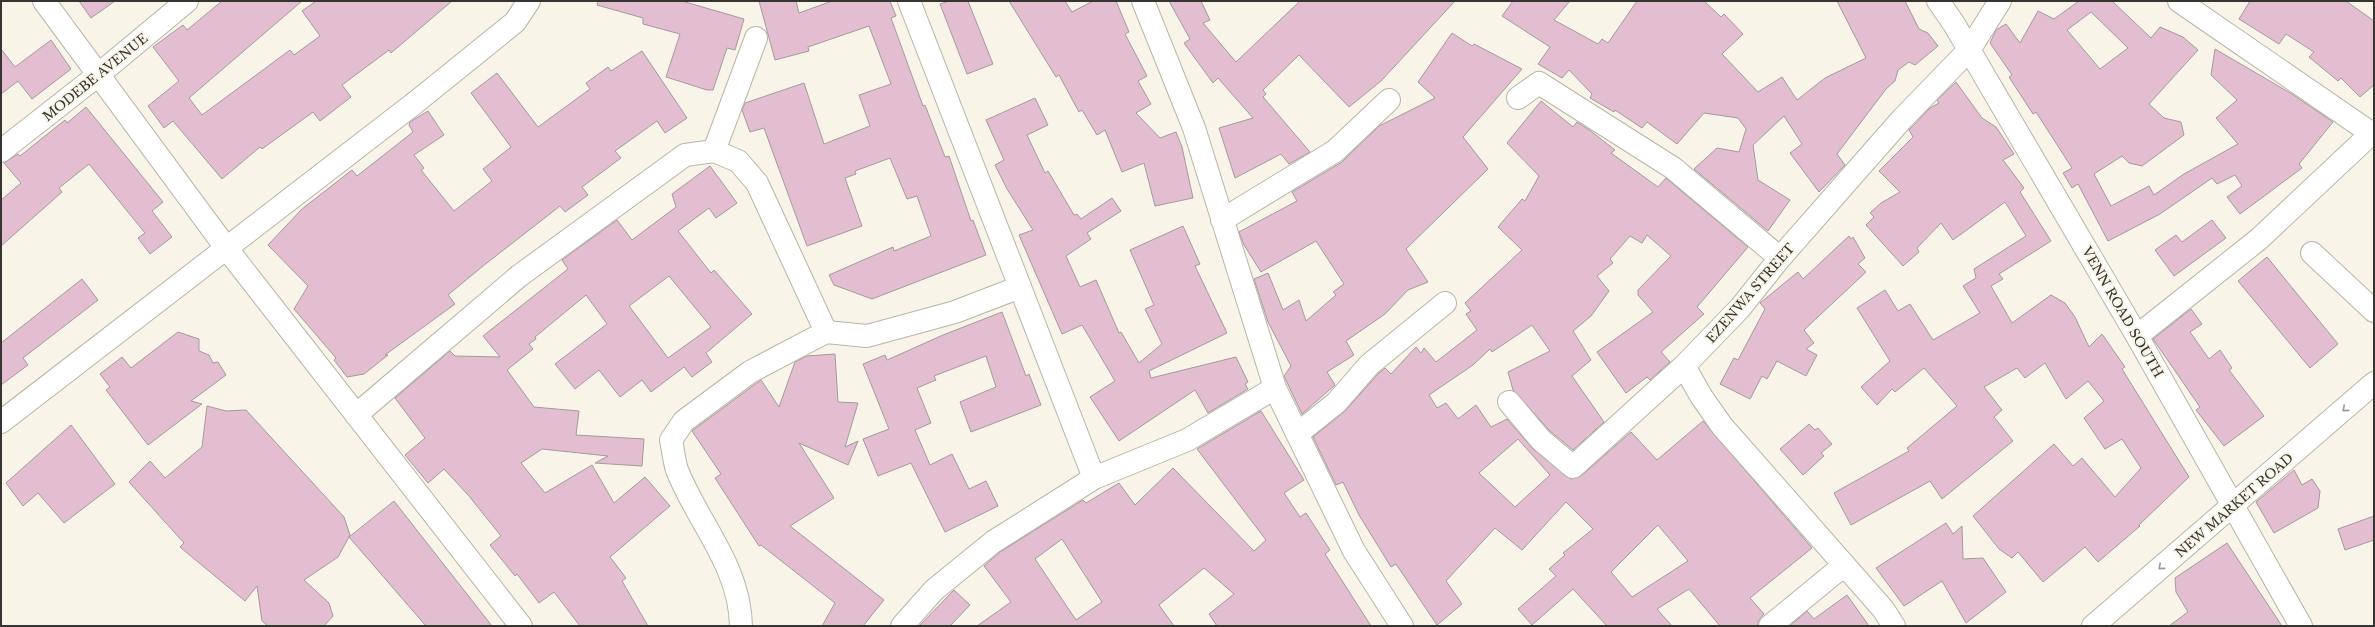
<svg xmlns="http://www.w3.org/2000/svg" width="2375" height="627" viewBox="0 0 2375 627" font-family="'Libre Baskerville',serif">
<style>
.building{fill:#e2bed0;stroke:#a6999f;fill-rule:evenodd}
.lines{fill:none;stroke-linecap:round;stroke-linejoin:round}
.minor-casing{stroke:#b8b5a9;stroke-width:24}
.minor{stroke:#fff;stroke-width:22}
.oneway{stroke:#9b9a98}
.labels{text-anchor:middle;stroke-width:4;stroke-linejoin:round;paint-order:stroke}
.street-label{font-size:13px;fill:#373531;stroke:#f8f4e7}
</style>
<rect width="100%" height="100%" fill="#f8f4e7"/>
<path class="building" d="M 79,1 L 115,1 L 91,18 Z
M 222,1 L 302,1 L 189,98 L 202,115 L 290,50 L 294,55 L 320,36 L 302,11 L 316,1 L 452,1 L 391,53 L 389,50 L 342,85 L 351,97 L 320,121 L 313,112 L 262,149 L 260,147 L 222,179 L 173,121 L 164,128 L 148,106 L 179,81 L 153,47 L 183,25 L 187,30 Z
M 598,1 L 682,1 L 744,19 L 735,50 L 727,48 L 713,90 L 707,90 L 666,77 L 680,34 L 643,24 L 643,18 L 597,5 Z
M 759,1 L 796,1 L 799,13 L 832,1 L 890,1 L 896,16 L 891,18 L 923,106 L 925,105 L 945,157 L 949,156 L 971,221 L 973,220 L 986,255 L 872,299 L 834,285 L 829,275 L 893,247 L 894,251 L 931,236 L 917,196 L 907,199 L 890,158 L 855,171 L 856,174 L 845,178 L 862,226 L 807,246 L 764,128 L 750,132 L 742,110 L 745,103 L 804,83 L 824,144 L 870,126 L 859,95 L 891,84 L 869,26 L 808,47 L 809,51 L 775,60 Z
M 949,1 L 968,1 L 993,64 L 967,74 L 940,4 Z
M 1009,1 L 1065,1 L 1072,12 L 1093,1 L 1116,1 L 1129,32 L 1125,34 L 1147,76 L 1138,81 L 1151,104 L 1136,113 L 1160,138 L 1176,132 L 1182,147 L 1193,198 L 1155,206 L 1144,163 L 1122,172 L 1105,130 L 1097,135 L 1082,110 L 1079,112 L 1059,75 L 1056,77 Z
M 1169,1 L 1201,1 L 1210,20 L 1203,23 L 1236,62 L 1300,1 L 1455,1 L 1381,81 L 1349,107 L 1299,55 L 1263,90 L 1266,94 L 1263,97 L 1310,152 L 1289,164 L 1281,154 L 1235,178 L 1219,128 L 1253,118 L 1218,78 L 1213,83 L 1184,43 L 1190,39 Z
M 1513,1 L 1570,1 L 1554,20 L 1598,44 L 1602,39 L 1608,43 L 1637,1 L 1704,1 L 1721,17 L 1724,14 L 1743,34 L 1722,54 L 1758,92 L 1782,77 L 1797,100 L 1825,78 L 1866,58 L 1837,1 L 1905,1 L 1919,29 L 1928,33 L 1938,46 L 1915,65 L 1909,62 L 1898,70 L 1895,81 L 1886,89 L 1837,154 L 1845,165 L 1819,192 L 1790,153 L 1802,144 L 1784,116 L 1753,145 L 1758,180 L 1790,200 L 1768,231 L 1694,169 L 1717,148 L 1739,152 L 1746,129 L 1738,118 L 1704,113 L 1677,144 L 1647,122 L 1642,128 L 1615,110 L 1614,112 L 1590,98 L 1592,94 L 1569,70 L 1562,78 L 1538,64 L 1550,47 L 1502,16 Z
M 2079,1 L 2112,1 L 2151,38 L 2160,27 L 2183,37 L 2198,50 L 2149,104 L 2164,118 L 2181,122 L 2184,135 L 2142,166 L 2129,163 L 2122,156 L 2094,174 L 2111,206 L 2149,186 L 2154,195 L 2184,174 L 2238,144 L 2216,118 L 2237,100 L 2211,75 L 2215,49 L 2292,94 L 2333,122 L 2299,164 L 2302,168 L 2240,214 L 2227,197 L 2242,186 L 2235,175 L 2217,184 L 2212,178 L 2160,214 L 2108,241 L 2078,184 L 2072,188 L 2063,173 L 2072,168 L 2036,112 L 2033,114 L 2009,77 L 2012,75 L 1990,43 L 1996,30 L 2006,24 L 2020,43 L 2038,11 L 2054,19 ZM 2091,12 L 2128,48 L 2100,69 L 2067,30 Z
M 2250,1 L 2346,1 L 2374,21 L 2374,85 L 2360,97 L 2341,78 L 2338,81 L 2309,57 L 2314,52 L 2286,34 L 2279,44 L 2239,19 Z
M 1452,33 L 1472,46 L 1474,44 L 1522,69 L 1463,137 L 1488,169 L 1406,249 L 1428,282 L 1408,290 L 1385,314 L 1346,341 L 1354,355 L 1327,372 L 1335,385 L 1302,414 L 1284,376 L 1291,366 L 1268,322 L 1254,279 L 1268,273 L 1283,310 L 1299,300 L 1306,321 L 1336,295 L 1333,292 L 1344,284 L 1316,241 L 1261,272 L 1244,245 L 1239,232 L 1297,201 L 1292,192 L 1342,162 L 1379,126 L 1435,98 L 1418,82 Z
M 51,40 L 71,69 L 32,99 L 18,81 L 1,94 L 1,49 L 15,67 Z
M 642,51 L 687,118 L 665,133 L 657,121 L 615,151 L 621,158 L 582,187 L 588,195 L 565,212 L 560,206 L 483,266 L 448,295 L 455,304 L 385,355 L 388,355 L 364,374 L 347,377 L 334,360 L 336,358 L 294,309 L 308,286 L 268,245 L 302,209 L 352,170 L 357,176 L 413,132 L 409,125 L 410,122 L 428,111 L 444,135 L 414,155 L 424,168 L 421,170 L 454,211 L 492,181 L 483,169 L 511,147 L 471,93 L 497,73 L 538,127 L 590,89 L 586,83 L 608,67 L 611,71 Z
M 1956,82 L 1982,118 L 1996,127 L 2014,154 L 2003,160 L 2024,188 L 2020,192 L 2051,241 L 1999,274 L 2003,279 L 1991,286 L 2012,323 L 2051,295 L 2065,303 L 2075,317 L 2089,347 L 2102,334 L 2125,367 L 2122,369 L 2189,477 L 2139,525 L 2140,526 L 2098,562 L 2085,547 L 2043,582 L 2018,552 L 2012,558 L 1999,549 L 1973,516 L 2054,444 L 2073,466 L 2082,458 L 2115,497 L 2141,468 L 2122,439 L 2105,449 L 2084,418 L 2104,401 L 2088,381 L 2066,399 L 2045,363 L 2025,378 L 2017,368 L 1984,387 L 2002,410 L 1994,417 L 2013,441 L 1942,499 L 1930,481 L 1851,525 L 1834,493 L 1909,451 L 1907,448 L 1957,406 L 1924,368 L 1895,392 L 1892,389 L 1877,405 L 1861,387 L 1890,361 L 1857,308 L 1885,290 L 1898,311 L 1910,304 L 1933,340 L 1980,313 L 1963,286 L 1976,278 L 1974,269 L 2026,236 L 2005,202 L 1953,240 L 1941,223 L 1917,248 L 1919,252 L 1903,266 L 1866,225 L 1874,217 L 1870,213 L 1881,203 L 1900,192 L 1879,171 L 1913,137 L 1909,130 L 1930,108 L 1939,103 L 1937,100 Z
M 1035,98 L 1048,125 L 1027,135 L 1045,173 L 1048,171 L 1074,215 L 1077,214 L 1081,219 L 1112,198 L 1121,211 L 1087,233 L 1091,239 L 1066,256 L 1080,287 L 1096,280 L 1119,333 L 1121,332 L 1139,363 L 1162,344 L 1145,309 L 1154,305 L 1130,250 L 1183,226 L 1200,264 L 1195,266 L 1227,333 L 1149,371 L 1151,378 L 1236,357 L 1248,382 L 1245,384 L 1248,389 L 1208,413 L 1195,390 L 1119,441 L 1090,397 L 1115,381 L 1082,325 L 1062,334 L 1019,235 L 1033,230 L 1007,189 L 995,165 L 1004,160 L 986,120 Z
M 1541,101 L 1573,127 L 1577,122 L 1592,132 L 1615,150 L 1611,153 L 1658,187 L 1666,178 L 1748,247 L 1697,307 L 1704,314 L 1661,352 L 1670,362 L 1650,380 L 1647,377 L 1626,393 L 1597,352 L 1653,312 L 1638,295 L 1638,290 L 1671,256 L 1647,235 L 1642,243 L 1630,236 L 1610,259 L 1613,263 L 1597,276 L 1609,291 L 1591,316 L 1573,331 L 1591,360 L 1572,376 L 1604,422 L 1573,450 L 1550,431 L 1513,390 L 1508,372 L 1550,351 L 1532,325 L 1492,352 L 1490,349 L 1473,365 L 1429,395 L 1437,408 L 1446,403 L 1458,419 L 1476,405 L 1491,427 L 1507,419 L 1533,449 L 1571,479 L 1581,476 L 1631,432 L 1657,460 L 1703,421 L 1812,548 L 1750,598 L 1764,614 L 1758,621 L 1758,626 L 1720,626 L 1689,589 L 1657,609 L 1672,626 L 1607,626 L 1573,589 L 1532,625 L 1518,609 L 1556,576 L 1549,569 L 1565,555 L 1563,553 L 1593,529 L 1566,502 L 1522,550 L 1495,528 L 1446,581 L 1462,604 L 1437,625 L 1396,564 L 1391,567 L 1359,515 L 1343,482 L 1336,485 L 1313,437 L 1345,411 L 1378,374 L 1385,368 L 1391,374 L 1416,347 L 1421,353 L 1424,348 L 1436,362 L 1477,330 L 1466,314 L 1471,311 L 1465,303 L 1522,250 L 1498,227 L 1522,199 L 1525,201 L 1539,176 L 1507,143 ZM 1518,439 L 1550,475 L 1515,507 L 1479,473 ZM 1658,525 L 1688,561 L 1632,597 L 1611,572 Z
M 86,107 L 163,202 L 152,211 L 172,237 L 150,254 L 138,238 L 145,233 L 89,164 L 59,188 L 62,192 L 1,246 L 1,200 L 21,183 L 4,163 L 18,154 L 20,156 L 65,120 L 67,123 Z
M 710,166 L 737,203 L 716,218 L 709,208 L 678,231 L 711,273 L 714,270 L 752,314 L 706,353 L 712,362 L 692,377 L 684,367 L 651,392 L 642,380 L 620,397 L 599,370 L 575,389 L 555,364 L 607,324 L 586,295 L 535,337 L 536,339 L 529,344 L 533,349 L 507,370 L 534,407 L 579,411 L 576,435 L 644,439 L 642,466 L 595,463 L 608,456 L 542,449 L 521,463 L 545,493 L 592,465 L 614,503 L 645,477 L 670,506 L 610,557 L 626,578 L 622,581 L 648,626 L 580,626 L 554,592 L 539,603 L 517,574 L 515,576 L 490,545 L 501,536 L 469,496 L 444,469 L 428,483 L 405,455 L 425,438 L 395,398 L 450,351 L 455,356 L 500,357 L 483,336 L 568,269 L 562,260 L 617,220 L 632,240 L 676,207 L 672,194 ZM 669,276 L 711,327 L 668,358 L 629,306 Z
M 2212,220 L 2226,238 L 2174,276 L 2155,250 L 2176,235 L 2182,242 Z
M 1849,236 L 1851,239 L 1853,237 L 1865,258 L 1858,264 L 1866,272 L 1804,330 L 1814,343 L 1806,349 L 1817,355 L 1806,376 L 1777,361 L 1767,379 L 1762,376 L 1750,399 L 1720,384 L 1734,358 L 1738,360 L 1765,309 L 1760,303 L 1798,272 L 1803,279 Z
M 2267,257 L 2338,344 L 2310,368 L 2238,281 Z
M 82,279 L 98,300 L 23,358 L 28,365 L 1,385 L 1,343 Z
M 2191,309 L 2202,324 L 2190,332 L 2209,359 L 2220,350 L 2232,368 L 2229,370 L 2264,416 L 2224,446 L 2196,410 L 2200,407 L 2153,339 Z
M 1002,312 L 1026,376 L 1029,374 L 1041,405 L 971,432 L 960,402 L 996,387 L 986,356 L 934,376 L 936,380 L 917,388 L 931,423 L 915,430 L 930,465 L 952,454 L 969,489 L 986,481 L 998,506 L 945,532 L 911,463 L 878,476 L 863,439 L 889,429 L 863,364 L 885,355 L 887,360 L 943,335 Z
M 178,332 L 199,339 L 199,351 L 209,355 L 213,363 L 218,362 L 226,375 L 191,401 L 202,404 L 148,445 L 106,390 L 110,387 L 100,374 L 122,357 L 131,368 Z
M 835,354 L 838,402 L 858,403 L 845,447 L 858,441 L 848,465 L 799,443 L 834,498 L 790,526 L 884,600 L 863,626 L 822,626 L 835,603 L 761,545 L 759,546 L 715,478 L 721,474 L 692,431 L 761,380 L 779,407 L 795,362 L 807,356 Z
M 207,406 L 226,411 L 246,410 L 344,517 L 350,535 L 338,557 L 304,580 L 329,603 L 333,616 L 324,626 L 268,626 L 262,621 L 257,586 L 245,601 L 180,547 L 184,543 L 129,482 L 150,461 L 165,478 L 202,447 Z
M 1261,411 L 1304,480 L 1284,493 L 1300,517 L 1306,513 L 1330,550 L 1325,554 L 1371,626 L 1217,626 L 1209,614 L 1234,594 L 1204,568 L 1159,605 L 1174,626 L 977,626 L 1011,602 L 984,566 L 1000,552 L 1083,500 L 1086,503 L 1119,483 L 1135,505 L 1173,468 L 1254,551 L 1266,540 L 1197,449 ZM 1062,539 L 1102,602 L 1076,620 L 1035,559 Z
M 1809,424 L 1815,430 L 1818,428 L 1832,444 L 1821,453 L 1824,456 L 1803,475 L 1780,449 Z
M 71,425 L 115,484 L 64,523 L 38,493 L 23,506 L 6,483 Z
M 2294,470 L 2302,485 L 2312,479 L 2320,491 L 2318,508 L 2274,533 L 2256,502 Z
M 394,501 L 492,626 L 426,626 L 349,537 Z
M 2374,516 L 2374,540 L 2345,550 L 2338,529 Z
M 1946,523 L 1953,534 L 1962,526 L 1963,559 L 1983,558 L 2006,592 L 1966,623 L 1942,581 L 1904,606 L 1876,568 Z
M 2227,543 L 2282,626 L 2169,626 L 2188,612 L 2176,592 L 2175,578 Z
M 954,590 L 970,605 L 950,626 L 919,626 Z
M 1847,595 L 1869,626 L 1790,626 L 1807,611 L 1814,619 Z"/>
<g class="lines">
<g class="minor-casing">
<path id="minor" d="M 44,1 L 227,249 L 521,626
M 909,1 L 1020,287
M 1143,1 L 1194,128 L 1275,388 L 1354,551 L 1402,626
M 1938,1 L 1954,24 L 2137,336 L 2301,626
M 2179,1 L 2371,133
M 1518,98 L 1539,83 L 1673,168 L 1780,258
M 1,151 L 98,75 L 187,1
M 714,151 L 756,38
M 1222,220 L 1335,151 L 1389,100
M 2312,253 L 2374,311
M 2137,336 L 2259,239 L 2374,131
M 1509,402 L 1541,440 L 1573,467 L 1684,366
M 356,415 L 519,276 L 685,155 L 714,151 L 738,161 L 757,183 L 826,332
M 1,422 L 416,102 L 515,22 L 529,1
M 1297,434 L 1336,403 L 1369,365 L 1445,303
M 741,626 C 740,566 698,523 677,470 C 674,461 673,449 671,440 L 684,421 L 750,372 L 826,332 L 867,336 L 955,312 L 1020,287 L 1094,478 L 1187,440 L 1275,388
M 902,626 L 934,590 L 993,542 L 1094,478
M 1770,626 L 1843,566
M 1894,626 L 1883,609 L 1722,426 L 1701,396 L 1684,366 L 1740,308 L 1780,258 L 1902,119 L 1969,50 L 2000,1
M 2093,626 L 2374,383"/>
</g>
<use href="#minor" class="minor"/>
</g>
<defs><path id="oneway-chevron" d="M-2-3.5L2.5 0L-2 3.5" fill="none" stroke-width="1.6" stroke-linecap="round" stroke-linejoin="round"/></defs>
<g class="oneway">
<use href="#oneway-chevron" transform="translate(2345 409) rotate(139)"/>
<use href="#oneway-chevron" transform="translate(2161 567) rotate(139)"/>
</g>
<g class="labels">
<g class="street-label">
<text transform="translate(95 77) rotate(-39)" y="5">MODEBE AVENUE</text>
<text transform="translate(1750 293) rotate(-49)" y="5">EZENWA STREET</text>
<text transform="translate(2123 312) rotate(60)" y="5">VENN ROAD SOUTH</text>
<text transform="translate(2234 505) rotate(-41)" y="5">NEW MARKET ROAD</text>
</g>
</g>
<rect width="2375" height="627" fill="none" stroke="#373531" stroke-width="4"/>
</svg>
